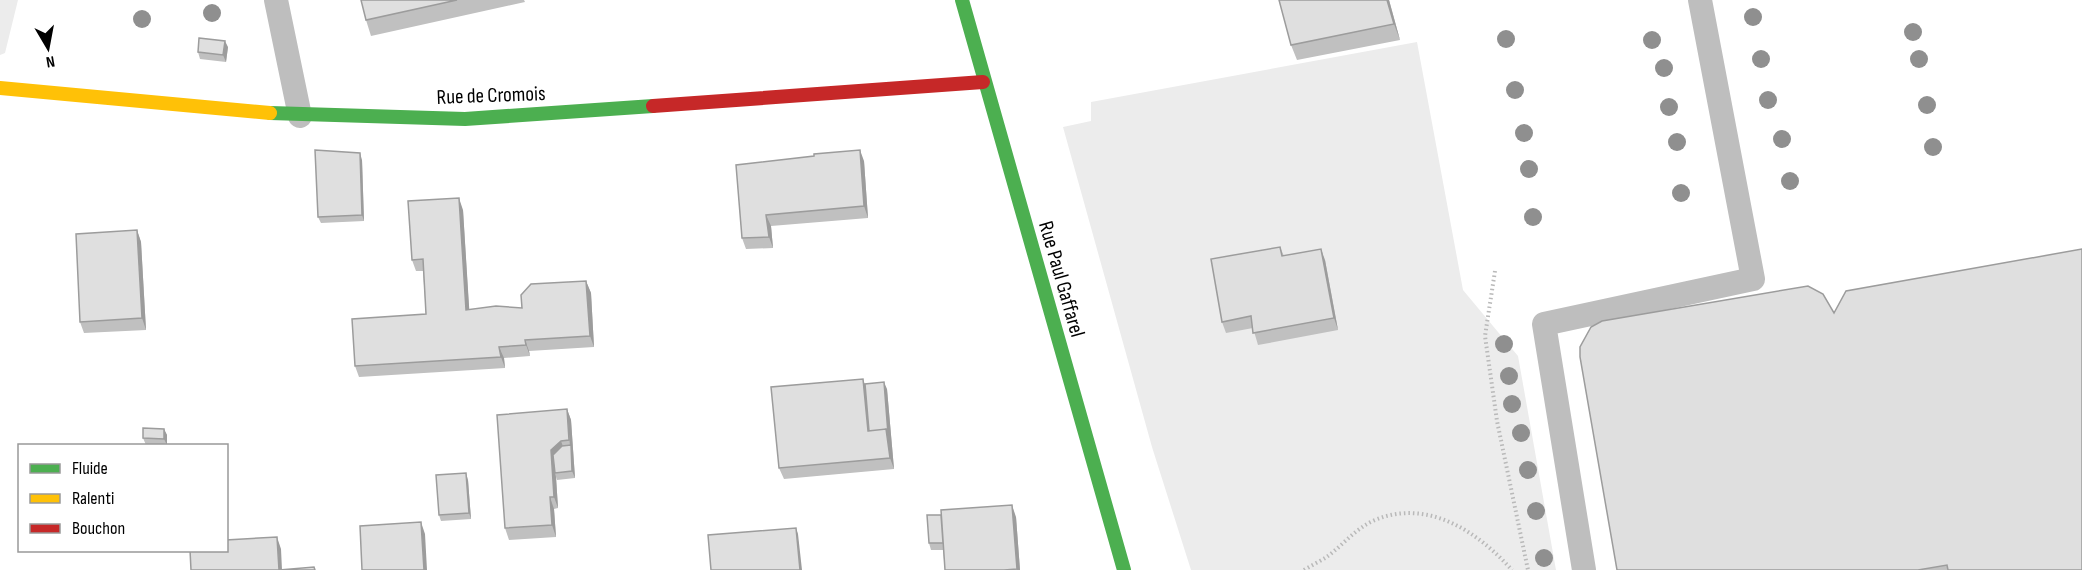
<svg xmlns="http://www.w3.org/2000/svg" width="2082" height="570" viewBox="0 0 2082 570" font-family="'Sofia Sans Condensed',sans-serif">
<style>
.grass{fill:#ececec}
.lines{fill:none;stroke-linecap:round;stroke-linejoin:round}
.path{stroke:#b9b9b9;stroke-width:4;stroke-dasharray:1.5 3;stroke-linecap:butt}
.lane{stroke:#bebebe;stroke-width:24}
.fast{stroke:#4caf50;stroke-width:14}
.slow{stroke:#ffc107;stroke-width:14}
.jam{stroke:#c62828;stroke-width:14}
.tree{fill:#8f8f8f}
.wall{fill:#c0c0c0}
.shaded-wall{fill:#9c9c9c}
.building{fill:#dfdfdf;stroke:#9c9c9c;stroke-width:1.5}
.labels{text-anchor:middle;stroke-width:5;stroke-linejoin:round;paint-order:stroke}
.street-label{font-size:21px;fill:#000;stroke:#fff}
</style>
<rect width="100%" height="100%" fill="#fff"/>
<path class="grass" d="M 0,0 L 18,0 L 5,53 L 0,55 Z
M 1417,42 L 1463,290 L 1518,356 L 1556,570 L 1191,570 L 1152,447 L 1063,127 L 1091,121 L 1091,102 Z"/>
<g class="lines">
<path class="path" d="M 1495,271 L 1485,336 L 1497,421 L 1528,570
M 1304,570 C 1312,565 1321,561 1328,556 C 1344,544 1356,528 1375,520 C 1428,498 1478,532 1512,570"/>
<path class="lane" d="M 276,0 L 300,116
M 1584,570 L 1544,324 L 1753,279 L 1700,0"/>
<path class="fast" d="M 962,0 L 1124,570
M 270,113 L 465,119 L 653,106"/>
<path class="slow" d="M 0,88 L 270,113"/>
<path class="jam" d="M 653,106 L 983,82"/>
</g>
<g class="tree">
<circle cx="212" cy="13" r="9"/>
<circle cx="1753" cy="17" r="9"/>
<circle cx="142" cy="19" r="9"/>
<circle cx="1913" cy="32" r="9"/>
<circle cx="1506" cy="39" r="9"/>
<circle cx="1652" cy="40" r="9"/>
<circle cx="1761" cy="59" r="9"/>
<circle cx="1919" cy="59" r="9"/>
<circle cx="1664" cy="68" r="9"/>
<circle cx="1515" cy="90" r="9"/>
<circle cx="1768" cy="100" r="9"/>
<circle cx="1927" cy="105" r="9"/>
<circle cx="1669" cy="107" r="9"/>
<circle cx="1524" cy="133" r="9"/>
<circle cx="1782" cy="139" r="9"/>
<circle cx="1677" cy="142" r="9"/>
<circle cx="1933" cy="147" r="9"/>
<circle cx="1529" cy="169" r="9"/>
<circle cx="1790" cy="181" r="9"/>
<circle cx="1681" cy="193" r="9"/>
<circle cx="1533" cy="217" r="9"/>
<circle cx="1504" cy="344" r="9"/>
<circle cx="1509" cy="376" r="9"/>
<circle cx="1512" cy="404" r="9"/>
<circle cx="1521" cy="433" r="9"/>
<circle cx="1528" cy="470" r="9"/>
<circle cx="1536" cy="511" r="9"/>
<circle cx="1544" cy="558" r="9"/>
</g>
<path class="wall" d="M 361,0 L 524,0 L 525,2 L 371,36 L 366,20 Z
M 1389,0 L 1400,40 L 1297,60 L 1291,45 Z
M 228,47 L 226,62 L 200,59 L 198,52 Z
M 362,160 L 364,221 L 321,223 L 318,217 Z
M 864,161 L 868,218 L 771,226 L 773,248 L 746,249 L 742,238 L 736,165 Z
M 463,210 L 469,309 L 522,308 L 586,281 L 591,293 L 594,347 L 529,351 L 530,356 L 504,358 L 505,368 L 359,377 L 355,366 L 426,314 L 423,271 L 416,271 L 412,260 Z
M 137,230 L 141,242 L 146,330 L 84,333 L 80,322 Z
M 1280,247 L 1284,256 L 1325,260 L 1338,330 L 1258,345 L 1253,328 L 1226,333 L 1222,322 Z
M 1834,313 L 2082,570 L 1617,570 Z
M 865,384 L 887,389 L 894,469 L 784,479 L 779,468 Z
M 567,409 L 571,420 L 575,478 L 557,480 L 556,477 L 558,508 L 554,509 L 556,537 L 509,540 L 505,528 Z
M 164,429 L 167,435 L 167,445 L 146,445 L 143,438 Z
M 468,480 L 471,519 L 441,521 L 439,515 Z
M 1016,517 L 1020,570 L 945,570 L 943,550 L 931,550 L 929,543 Z"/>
<path class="shaded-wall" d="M 1387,0 L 1389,0 L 1400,40 L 1394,24 Z
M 225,41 L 228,47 L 226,62 L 223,55 Z
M 860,150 L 864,161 L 868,218 L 864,206 Z
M 360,153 L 362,160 L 364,221 L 362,215 Z
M 459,198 L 463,210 L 470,321 L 466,310 Z
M 766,215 L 771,226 L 773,248 L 769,237 Z
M 137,230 L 141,242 L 146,330 L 142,318 Z
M 1321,249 L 1325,260 L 1338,330 L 1334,318 Z
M 586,281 L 591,293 L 594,347 L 590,336 Z
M 525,340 L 529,351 L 530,356 L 526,345 Z
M 499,347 L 504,358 L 505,368 L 501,357 Z
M 863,379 L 867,391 L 871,436 L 868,431 Z
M 884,382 L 887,389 L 894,469 L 890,458 L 886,429 Z
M 567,409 L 571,420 L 575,478 L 572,471 Z
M 164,429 L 167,435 L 167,445 L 164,439 Z
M 561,441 L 565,452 L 555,473 L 556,477 L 558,508 L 554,497 L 551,450 Z
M 466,473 L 468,480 L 471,519 L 469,513 Z
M 550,497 L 554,509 L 556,537 L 552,525 Z
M 1012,505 L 1016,517 L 1020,570 L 1017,570 L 1017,569 Z
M 421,522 L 425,534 L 427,570 L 424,570 Z
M 796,528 L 798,534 L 802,570 L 800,570 Z
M 277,537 L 281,549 L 282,570 L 279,570 Z"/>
<path class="building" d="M 361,0 L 457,0 L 366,20 Z
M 1279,0 L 1387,0 L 1394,24 L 1291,45 Z
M 199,38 L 225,41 L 223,55 L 198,52 Z
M 315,150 L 360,153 L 362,215 L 318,217 Z
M 860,150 L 864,206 L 766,215 L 769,237 L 742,238 L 736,165 L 814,156 L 814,154 Z
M 459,198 L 466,310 L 496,306 L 522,308 L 521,295 L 531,284 L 586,281 L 590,336 L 525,340 L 526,345 L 499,347 L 501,357 L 355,366 L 352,319 L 426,314 L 423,259 L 412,260 L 408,201 Z
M 137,230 L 142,318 L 80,322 L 76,234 Z
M 1280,247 L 1282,256 L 1321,249 L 1334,318 L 1253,333 L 1251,316 L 1222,322 L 1211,259 Z
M 2082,249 L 2082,570 L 1948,570 L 1947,565 L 1918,570 L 1617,570 L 1580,357 L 1580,347 L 1591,327 L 1602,321 L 1808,286 L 1823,294 L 1834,313 L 1846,291 Z
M 863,379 L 868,431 L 886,429 L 890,458 L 779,468 L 771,387 Z
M 884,382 L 888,434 L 886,429 L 869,431 L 865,384 Z
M 567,409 L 569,440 L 561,441 L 551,450 L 554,497 L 550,497 L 552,525 L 505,528 L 497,415 Z
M 143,428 L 164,429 L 164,439 L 143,438 Z
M 571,445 L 572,471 L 555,473 L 553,455 L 562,446 Z
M 466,473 L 469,513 L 439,515 L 436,475 Z
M 1012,505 L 1017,569 L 1004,570 L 945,570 L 941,510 Z
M 927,515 L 941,515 L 943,543 L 929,543 Z
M 421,522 L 424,570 L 362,570 L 360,526 Z
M 796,528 L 800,570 L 711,570 L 708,535 Z
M 277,537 L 279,570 L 314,567 L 315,570 L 191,570 L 190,550 L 226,550 L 226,540 Z"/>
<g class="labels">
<g class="street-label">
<text transform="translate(491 95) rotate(-2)" y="7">Rue de Cromois</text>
<text transform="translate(1062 279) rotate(74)" y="7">Rue Paul Gaffarel</text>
</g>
</g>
<rect x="18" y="444" width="210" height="108" fill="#ffffff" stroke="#999999" stroke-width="1.5"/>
<rect x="30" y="464" width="30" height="9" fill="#4caf50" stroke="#999999" stroke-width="1.5"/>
<text x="72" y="474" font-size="18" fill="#000000">Fluide</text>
<rect x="30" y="494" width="30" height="9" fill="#ffc107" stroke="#999999" stroke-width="1.5"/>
<text x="72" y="504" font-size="18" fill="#000000">Ralenti</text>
<rect x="30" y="524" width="30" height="9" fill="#c62828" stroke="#999999" stroke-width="1.5"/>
<text x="72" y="534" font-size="18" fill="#000000">Bouchon</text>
<g transform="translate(48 48) rotate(170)" stroke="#ffffff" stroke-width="4.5" paint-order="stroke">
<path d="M0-4.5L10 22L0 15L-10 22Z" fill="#000000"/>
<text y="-9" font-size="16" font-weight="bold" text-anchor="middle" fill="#000000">N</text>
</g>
</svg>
